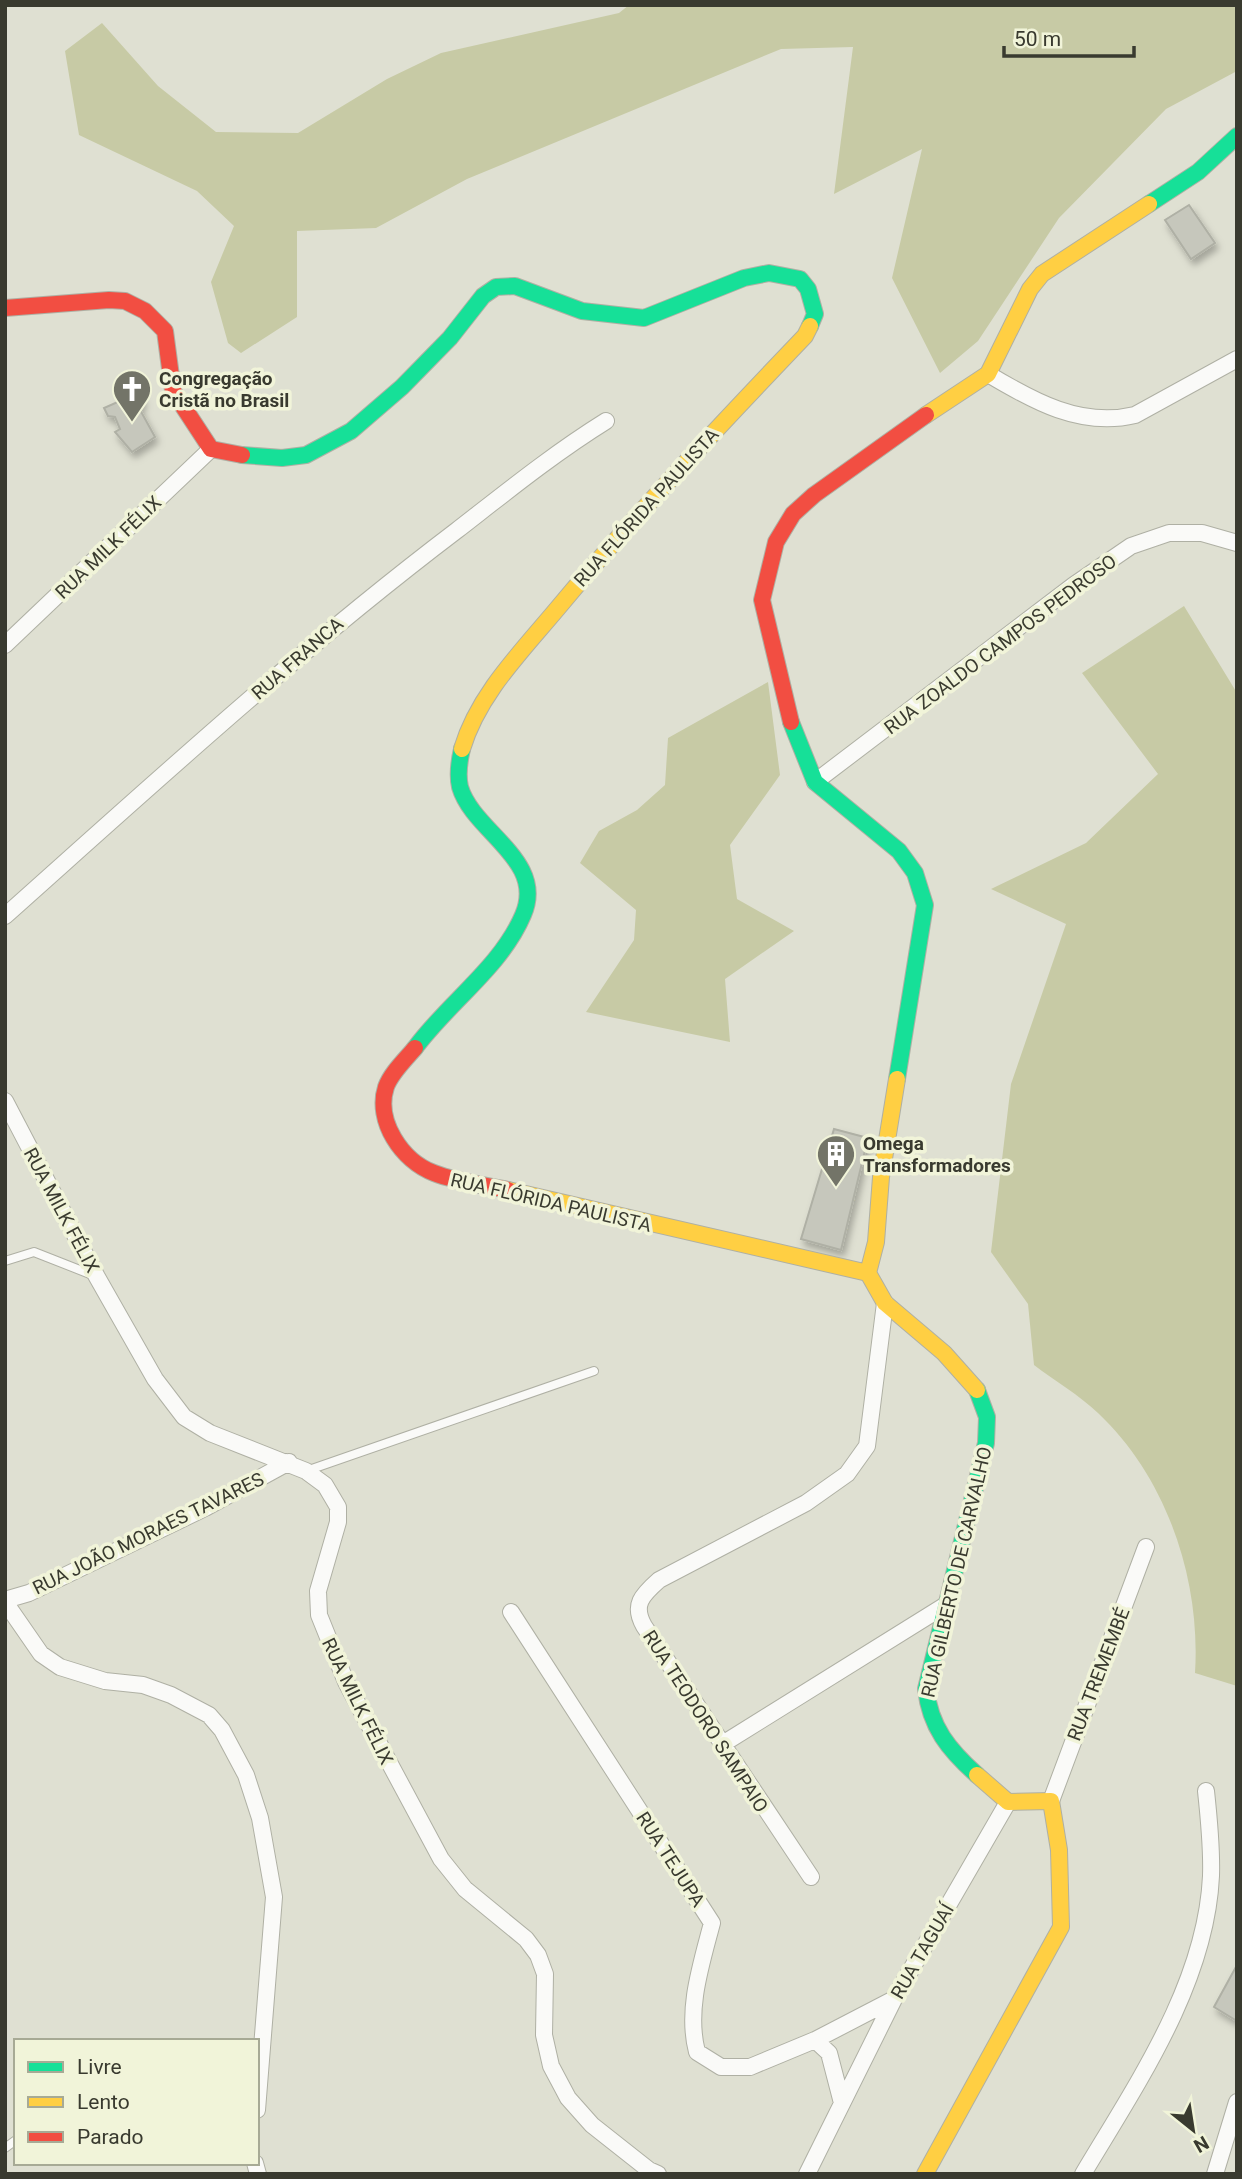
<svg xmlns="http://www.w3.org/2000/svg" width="1242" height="2179" viewBox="0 0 1242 2179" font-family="Roboto,sans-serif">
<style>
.green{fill:#c7caa5}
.building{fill:#c6c7bc;stroke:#afb0a5;stroke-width:2;filter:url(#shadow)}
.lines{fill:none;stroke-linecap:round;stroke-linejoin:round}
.lane-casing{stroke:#afb0a4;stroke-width:10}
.street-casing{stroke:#afb0a4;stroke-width:18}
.fast-casing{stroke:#afb0a4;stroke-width:18}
.slow-casing{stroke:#afb0a4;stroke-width:18}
.jam-casing{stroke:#afb0a4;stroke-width:18}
.lane{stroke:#fafaf8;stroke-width:8}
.street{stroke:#fafaf8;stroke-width:16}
.fast{stroke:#16e098;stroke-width:16}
.slow{stroke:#ffcf43;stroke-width:16}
.jam{stroke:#f24e42;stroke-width:16}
.labels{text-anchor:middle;stroke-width:7;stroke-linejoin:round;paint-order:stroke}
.poi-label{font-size:19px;font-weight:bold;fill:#393a2f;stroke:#f1f4d9;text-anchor:start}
.street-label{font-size:19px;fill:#393a2f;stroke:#f1f4d9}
</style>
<defs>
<filter id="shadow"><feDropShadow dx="3" dy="5.5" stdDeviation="3.5" flood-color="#0004"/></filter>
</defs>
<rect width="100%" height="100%" fill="#dfe0d2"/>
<path class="green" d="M 629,5 L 1237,5 L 1237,71 L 1166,109 L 1059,218 L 978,341 L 940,373 L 892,278 L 922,149 L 834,194 L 853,47 L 781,49 L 467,179 L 376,228 L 297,231 L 297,317 L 241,353 L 228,343 L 211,282 L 234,226 L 197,191 L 79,135 L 65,51 L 102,23 L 158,86 L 216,132 L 298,133 L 387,79 L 441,53 L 619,13 Z
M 1184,606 L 1237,693 L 1237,1686 L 1195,1673 C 1201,1580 1167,1478 1098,1413 C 1079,1395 1055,1381 1034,1365 L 1028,1304 L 991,1252 L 1011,1084 L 1066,924 L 991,889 L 1086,843 L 1158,774 L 1082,673 Z
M 768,682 L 780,775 L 730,845 L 737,899 L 794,931 L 725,979 L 730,1042 L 586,1012 L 634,940 L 636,910 L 580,863 L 599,831 L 637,810 L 665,785 L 668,738 Z"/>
<path class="building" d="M 1189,205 L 1215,243 L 1191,259 L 1165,220 Z
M 138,393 L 143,400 L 139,408 L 155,437 L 132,452 L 115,432 L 120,429 L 115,417 L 108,416 L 104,408 Z
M 834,1129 L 868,1138 L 841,1250 L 801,1239 Z
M 1237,1965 L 1237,2021 L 1214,2007 Z"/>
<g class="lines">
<g class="lane-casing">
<path id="lane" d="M 5,1261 L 34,1252 L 95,1276
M 306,1471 L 594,1371
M 5,2148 L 16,2140"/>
</g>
<g class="street-casing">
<path id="street" d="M 988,374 C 1033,401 1081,428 1135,415 L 1237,359
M 5,645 L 211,449
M 815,782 L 1074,585 L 1131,546 L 1169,533 L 1202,533 L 1237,543
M 5,916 C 153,784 298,651 456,531 C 505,493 553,454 606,421
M 5,1101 L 97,1277 L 155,1379 L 184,1417 L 210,1433 L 306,1471 L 325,1485 L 338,1507 L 338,1522 L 318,1591 L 319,1615 L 346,1682 L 441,1859 L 465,1889 L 526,1939 L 538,1955 L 545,1974 L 544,2035 L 551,2066 L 568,2098 L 592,2125 L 649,2170 L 658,2174
M 5,1600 L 29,1593 L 205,1508 L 289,1462
M 5,1602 L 41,1654 L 60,1667 L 105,1681 L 143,1685 L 171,1695 L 209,1715 L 222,1730 L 246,1775 L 260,1818 L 274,1897 L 257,2110
M 511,1612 L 712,1923 C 701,1965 686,2010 697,2052 L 721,2067 L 750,2067 L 815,2040 L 829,2053 L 842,2103
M 721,1745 L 949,1603
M 1051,1801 L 1146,1547
M 811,1877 L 644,1626 C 632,1605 642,1595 659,1580 L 806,1503 L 847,1474 L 867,1446 L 885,1303
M 815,2040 L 894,1999
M 255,2163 L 258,2174
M 807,2174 L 894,1999 L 1008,1802
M 1083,2174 C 1136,2085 1206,1984 1211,1876 C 1212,1847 1209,1819 1206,1791
M 1215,2174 L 1237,2102"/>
</g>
<g class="fast-casing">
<path id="fast" d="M 1149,204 L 1198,172 L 1237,136
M 242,455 L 282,458 L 306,455 L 351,431 L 402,387 L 450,338 L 483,296 L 496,287 L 515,286 L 582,311 L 644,318 L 744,278 L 769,273 L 800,279 L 808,289 L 815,314 L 810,326
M 791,722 L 815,782 L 899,851 L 915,873 L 925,905 L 897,1079
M 415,1048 C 448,1003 501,967 523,915 C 547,860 473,832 460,787 C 457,774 459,762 462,749
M 977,1390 L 987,1417 L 986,1443 L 926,1689 C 930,1727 949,1750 977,1775"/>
</g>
<g class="slow-casing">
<path id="slow" d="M 926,415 L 988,374 L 1030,289 L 1042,274 L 1149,204
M 462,749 C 478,695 521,652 557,609 C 636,514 720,425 805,336 L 810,326
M 897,1079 L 881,1177 L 876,1242 L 868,1273 L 885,1303 L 944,1353 L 977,1390
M 508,1190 L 868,1273
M 925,2174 L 1061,1927 L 1059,1850 L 1051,1801 L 1008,1802 L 977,1775"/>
</g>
<g class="jam-casing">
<path id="jam" d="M 5,308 L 109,300 L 125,301 L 145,311 L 165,331 L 173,391 L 211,449 L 242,455
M 791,722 L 762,600 L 776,542 L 793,514 L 814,495 L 926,415
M 415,1048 C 405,1060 391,1073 386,1087 C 375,1121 402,1161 434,1173 C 457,1182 484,1185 508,1190"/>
</g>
<use href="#lane" class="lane"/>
<use href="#street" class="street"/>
<use href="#fast" class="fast"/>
<use href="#slow" class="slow"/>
<use href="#jam" class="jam"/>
</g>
<defs>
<g id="church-pin" transform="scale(2.0125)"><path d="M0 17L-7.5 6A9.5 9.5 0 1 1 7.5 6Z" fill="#737468" stroke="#f1f4d9"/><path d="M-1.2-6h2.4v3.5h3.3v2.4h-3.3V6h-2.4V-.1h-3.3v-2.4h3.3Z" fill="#fff"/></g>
<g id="building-pin" transform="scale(2.0125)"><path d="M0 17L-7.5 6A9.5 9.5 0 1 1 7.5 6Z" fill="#737468" stroke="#f1f4d9"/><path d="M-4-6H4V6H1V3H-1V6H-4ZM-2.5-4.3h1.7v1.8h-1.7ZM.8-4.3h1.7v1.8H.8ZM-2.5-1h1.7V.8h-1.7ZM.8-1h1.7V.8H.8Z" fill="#fff"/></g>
</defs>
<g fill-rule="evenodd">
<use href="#church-pin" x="132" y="389"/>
<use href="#building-pin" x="836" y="1154"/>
</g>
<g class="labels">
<g class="poi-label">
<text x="159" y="385">Congregação<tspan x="159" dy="22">Cristã no Brasil</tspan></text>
<text x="863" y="1150">Omega<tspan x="863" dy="22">Transformadores</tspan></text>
</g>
<g class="street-label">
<text transform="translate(646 507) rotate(-48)" y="7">RUA FLÓRIDA PAULISTA</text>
<text transform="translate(108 547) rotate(-44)" y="7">RUA MILK FÉLIX</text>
<text transform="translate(1000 644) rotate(-37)" y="7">RUA ZOALDO CAMPOS PEDROSO</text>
<text transform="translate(297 658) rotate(-41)" y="7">RUA FRANCA</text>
<text transform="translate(551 1202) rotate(13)" y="7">RUA FLÓRIDA PAULISTA</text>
<text transform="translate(62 1210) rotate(62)" y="7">RUA MILK FÉLIX</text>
<text transform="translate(148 1533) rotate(-26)" y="7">RUA JOÃO MORAES TAVARES</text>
<text transform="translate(956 1572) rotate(-77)" y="7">RUA GILBERTO DE CARVALHO</text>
<text transform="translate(1098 1674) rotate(-69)" y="7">RUA TREMEMBÉ</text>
<text transform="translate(358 1701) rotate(64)" y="7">RUA MILK FÉLIX</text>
<text transform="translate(706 1721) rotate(57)" y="7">RUA TEODORO SAMPAIO</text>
<text transform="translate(671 1859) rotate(57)" y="7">RUA TEJUPA</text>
<text transform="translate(922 1951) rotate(-60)" y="7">RUA TAGUAÍ</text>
</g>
</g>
<rect width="1242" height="2179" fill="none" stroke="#393a2f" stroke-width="14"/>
<rect x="14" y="2039" width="245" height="126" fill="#f1f4d9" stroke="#a7aa95" stroke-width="2"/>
<rect x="28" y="2062" width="35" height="10" fill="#16e098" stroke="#a7aa95" stroke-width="2"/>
<text x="77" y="2074" font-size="21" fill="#393a2f">Livre</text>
<rect x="28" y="2097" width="35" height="10" fill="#ffcf43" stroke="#a7aa95" stroke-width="2"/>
<text x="77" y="2109" font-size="21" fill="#393a2f">Lento</text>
<rect x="28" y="2132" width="35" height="10" fill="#f24e42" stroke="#a7aa95" stroke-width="2"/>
<text x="77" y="2144" font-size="21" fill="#393a2f">Parado</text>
<g transform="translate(1193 2130) rotate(150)" stroke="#f1f4d9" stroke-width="5" paint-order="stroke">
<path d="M0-5L12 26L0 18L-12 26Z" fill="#393a2f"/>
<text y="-10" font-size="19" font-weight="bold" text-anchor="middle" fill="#393a2f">N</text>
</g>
<path d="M1004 46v10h130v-10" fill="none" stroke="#393a2f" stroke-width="3.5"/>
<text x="1014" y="46" font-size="21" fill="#393a2f" stroke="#f1f4d9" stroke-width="5" paint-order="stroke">50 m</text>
</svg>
